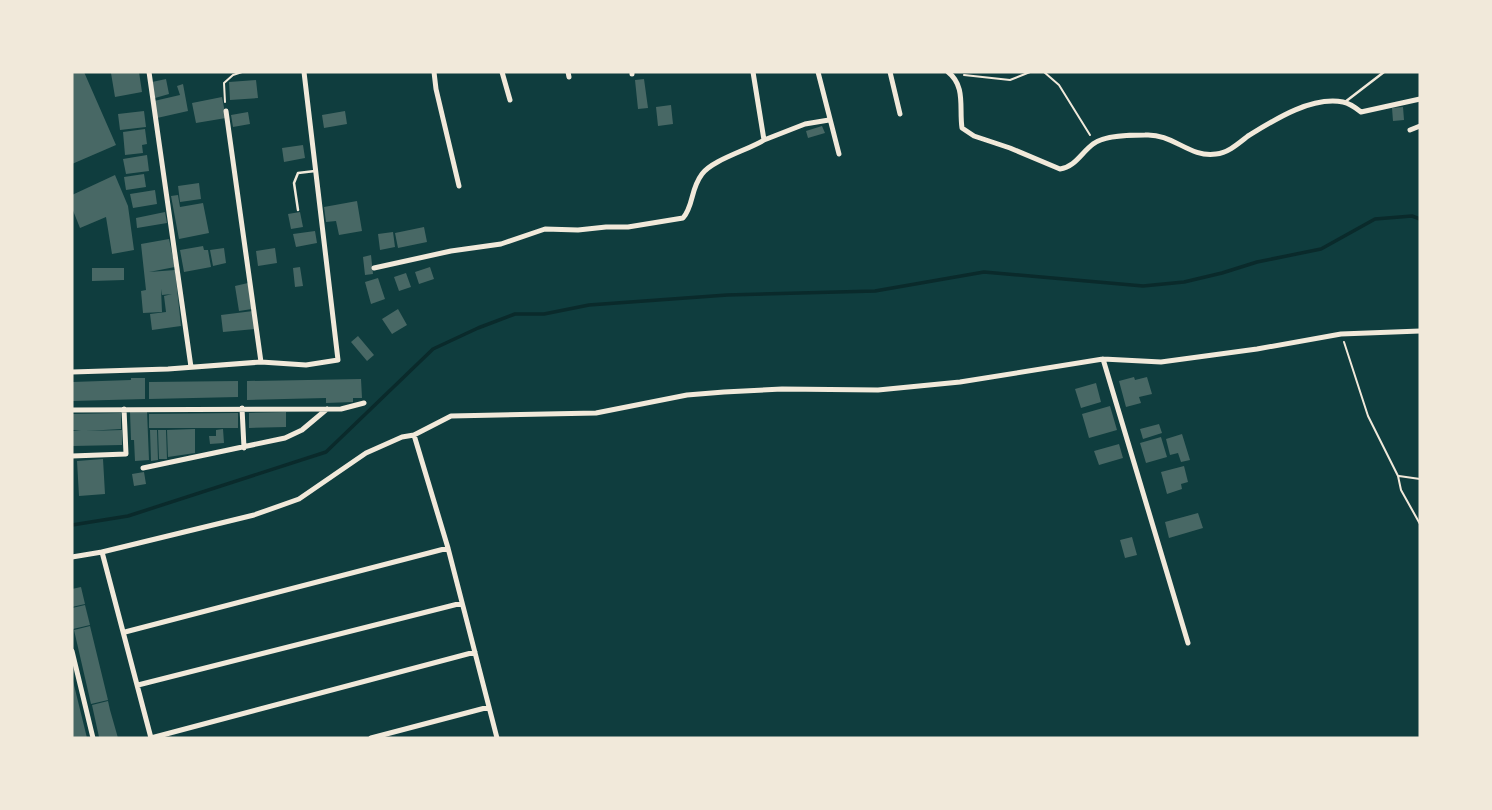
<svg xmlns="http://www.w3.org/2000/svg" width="1492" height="810" viewBox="0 0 1492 810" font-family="'Source Sans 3',sans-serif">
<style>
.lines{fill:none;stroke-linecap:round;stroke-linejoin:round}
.stream{stroke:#0a2a2b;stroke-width:3.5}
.building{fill:#486865}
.path{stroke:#f1e9da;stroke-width:2}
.service{stroke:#f1e9da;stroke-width:2.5}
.minor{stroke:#f1e9da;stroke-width:5}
</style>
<rect width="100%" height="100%" fill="#0f3d3e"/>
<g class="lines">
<path class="stream" d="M 72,525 L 128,516 L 326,452 L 433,349 L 478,328 L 515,314 L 544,314 L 589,305 L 727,295 L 875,291 L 984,272 L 1143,286 L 1184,282 L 1222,273 L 1257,262 L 1321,249 L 1375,219 L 1412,216 L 1420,219"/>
</g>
<path class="building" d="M 72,72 L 84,72 L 116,145 L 72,164 Z
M 119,72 L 139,72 L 142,92 L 115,97 L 111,73 Z
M 166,79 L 169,94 L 155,98 L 152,82 Z
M 644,79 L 648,108 L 638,109 L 635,80 Z
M 256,80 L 258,98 L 230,100 L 229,82 Z
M 183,84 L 188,111 L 157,118 L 154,101 L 180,95 L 177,86 Z
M 222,97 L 226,118 L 196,123 L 192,103 Z
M 671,105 L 673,124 L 658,126 L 656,107 Z
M 1403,107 L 1404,120 L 1393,121 L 1392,108 Z
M 144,111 L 146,127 L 120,130 L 118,114 Z
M 345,111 L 347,124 L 324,128 L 322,115 Z
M 248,112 L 250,124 L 233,127 L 231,115 Z
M 822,126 L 825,133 L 808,138 L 806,131 Z
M 145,129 L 147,144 L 142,145 L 143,153 L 125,155 L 123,132 Z
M 303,145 L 305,158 L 284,162 L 282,148 Z
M 147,155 L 149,171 L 126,174 L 123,159 Z
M 144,174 L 146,187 L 126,190 L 124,177 Z
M 115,175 L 128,206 L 134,250 L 112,254 L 106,217 L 80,228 L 72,208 L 72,195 Z
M 199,183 L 201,199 L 180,202 L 178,186 Z
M 155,190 L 157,204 L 133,208 L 130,194 Z
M 178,195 L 180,207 L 203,203 L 209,233 L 179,239 L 171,196 Z
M 357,201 L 362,231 L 339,235 L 336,221 L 326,222 L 324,207 Z
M 165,212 L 167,223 L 137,228 L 136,218 Z
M 300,212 L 303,227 L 291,229 L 288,214 Z
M 424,227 L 427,242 L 398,248 L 395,233 Z
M 315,231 L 317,243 L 296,247 L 293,234 Z
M 393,232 L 395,247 L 380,250 L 378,234 Z
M 169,239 L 175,267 L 149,272 L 175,270 L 181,326 L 152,330 L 150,314 L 166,312 L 164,296 L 172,294 L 162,295 L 161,289 L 162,312 L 143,313 L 141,291 L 146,290 L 141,244 Z
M 203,246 L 204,250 L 208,250 L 211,267 L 184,272 L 180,250 Z
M 224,248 L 226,263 L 213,266 L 210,250 Z
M 275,248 L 277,263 L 258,266 L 256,251 Z
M 371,255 L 373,274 L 365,275 L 363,257 Z
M 300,267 L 303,286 L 295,287 L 293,268 Z
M 430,267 L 434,279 L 419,284 L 415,272 Z
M 92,268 L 124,268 L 124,280 L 92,281 Z
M 406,273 L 411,287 L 399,291 L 394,277 Z
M 378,278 L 385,299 L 371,304 L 365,282 Z
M 248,283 L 252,309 L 239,311 L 235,286 Z
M 398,309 L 407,325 L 392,334 L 382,319 Z
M 253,311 L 255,329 L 223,332 L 221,315 Z
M 358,336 L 374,355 L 367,361 L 351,342 Z
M 1134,377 L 1135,380 L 1147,377 L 1152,394 L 1139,397 L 1141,403 L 1126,407 L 1119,381 Z
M 131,378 L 145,378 L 145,399 L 72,401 L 72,382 L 131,380 Z
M 361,379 L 362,398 L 353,398 L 353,402 L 326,403 L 326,398 L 247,400 L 247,381 Z
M 238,381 L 238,397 L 149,399 L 149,382 Z
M 1096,383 L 1101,402 L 1081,408 L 1075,389 Z
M 1110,406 L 1117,430 L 1089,438 L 1082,414 Z
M 147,411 L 149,460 L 135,461 L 134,440 L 131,440 L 130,412 Z
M 286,412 L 286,427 L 249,428 L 249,413 Z
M 121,413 L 121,429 L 86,431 L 122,430 L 122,445 L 72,446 L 72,431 L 81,431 L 72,430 L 72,414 Z
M 238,413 L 238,428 L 149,428 L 149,414 Z
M 1159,424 L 1162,433 L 1143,439 L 1140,429 Z
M 195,429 L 195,453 L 168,457 L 167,430 Z
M 223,429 L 224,443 L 210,444 L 209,436 L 216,436 L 216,430 Z
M 150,430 L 157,430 L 158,460 L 151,461 Z
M 158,430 L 166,430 L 167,459 L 159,459 Z
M 1182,434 L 1190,460 L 1181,462 L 1178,453 L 1170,455 L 1166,439 Z
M 1161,437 L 1167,457 L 1146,463 L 1140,443 Z
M 1119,444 L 1123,458 L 1099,465 L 1094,451 Z
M 103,459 L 105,494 L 79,496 L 77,461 Z
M 1184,466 L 1188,482 L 1181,484 L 1182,489 L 1167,494 L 1161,472 Z
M 144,472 L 146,484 L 134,486 L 132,474 Z
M 1198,513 L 1203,528 L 1169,538 L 1165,522 Z
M 1132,537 L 1137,555 L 1125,558 L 1120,540 Z
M 81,587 L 85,604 L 72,607 L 72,589 Z
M 85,605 L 90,625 L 73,629 L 72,608 Z
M 90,626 L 108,700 L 91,704 L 74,630 Z
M 72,681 L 73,681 L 87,738 L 72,738 Z
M 108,701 L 110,710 L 118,738 L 99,737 L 92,705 Z"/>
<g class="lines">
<path class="path" d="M 1044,72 L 1059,85 L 1090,135
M 964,75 L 1010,80 L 1030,72
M 225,102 L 224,83 L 233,75 L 242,72
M 1344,342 L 1368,416 L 1398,476 L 1401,490 L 1420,524
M 1399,476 L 1420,479"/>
<path class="service" d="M 1345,102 L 1384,72
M 298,210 L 294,183 L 298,173 L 315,171"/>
<path class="minor" d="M 149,72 L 191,367
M 434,72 L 436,89 L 459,186
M 502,72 L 510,100
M 568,72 L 569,77
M 632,72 L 632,74
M 818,72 L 839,154
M 890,72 L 900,114
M 948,72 C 966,86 959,108 962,128 L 974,136 L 1010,148 L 1060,169 C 1075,167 1081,153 1093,144 C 1104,135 1131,135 1145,135 C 1173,133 1189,158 1216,154 C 1228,153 1239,143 1248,136 C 1274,120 1311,96 1343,102 C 1349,103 1356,108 1361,112 L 1420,99
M 226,111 L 261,362
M 1410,130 L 1420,126
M 764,140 L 805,124 L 829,120
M 374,268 L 451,251 L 501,244 L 545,229 L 578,230 L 606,227 L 628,227 L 683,218 C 694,205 690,190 702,174 C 712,160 748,150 764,140 L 753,72
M 1103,359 L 1188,643
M 72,372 L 168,369 L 261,362 L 306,365 L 338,360 L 304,72
M 242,408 L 244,448
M 72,410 L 341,409 L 364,403
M 414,435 L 448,548 L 497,738
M 72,456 L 126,454 L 124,409
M 143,468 L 285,438 L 302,430 L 327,409
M 102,552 L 151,738
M 72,557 L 102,552 L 254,515 L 299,499 L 366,453 L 402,437 L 414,435 L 451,416 L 596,413 L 687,395 L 724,392 L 782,389 L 878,390 L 960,382 L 1103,359 L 1161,362 L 1257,349 L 1341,334 L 1420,331
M 125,632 L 448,548
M 72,651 L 93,738
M 138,685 L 462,603
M 151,738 L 475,652
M 371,738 L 489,707"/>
</g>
<rect width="1492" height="810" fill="none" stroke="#f1e9da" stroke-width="147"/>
</svg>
